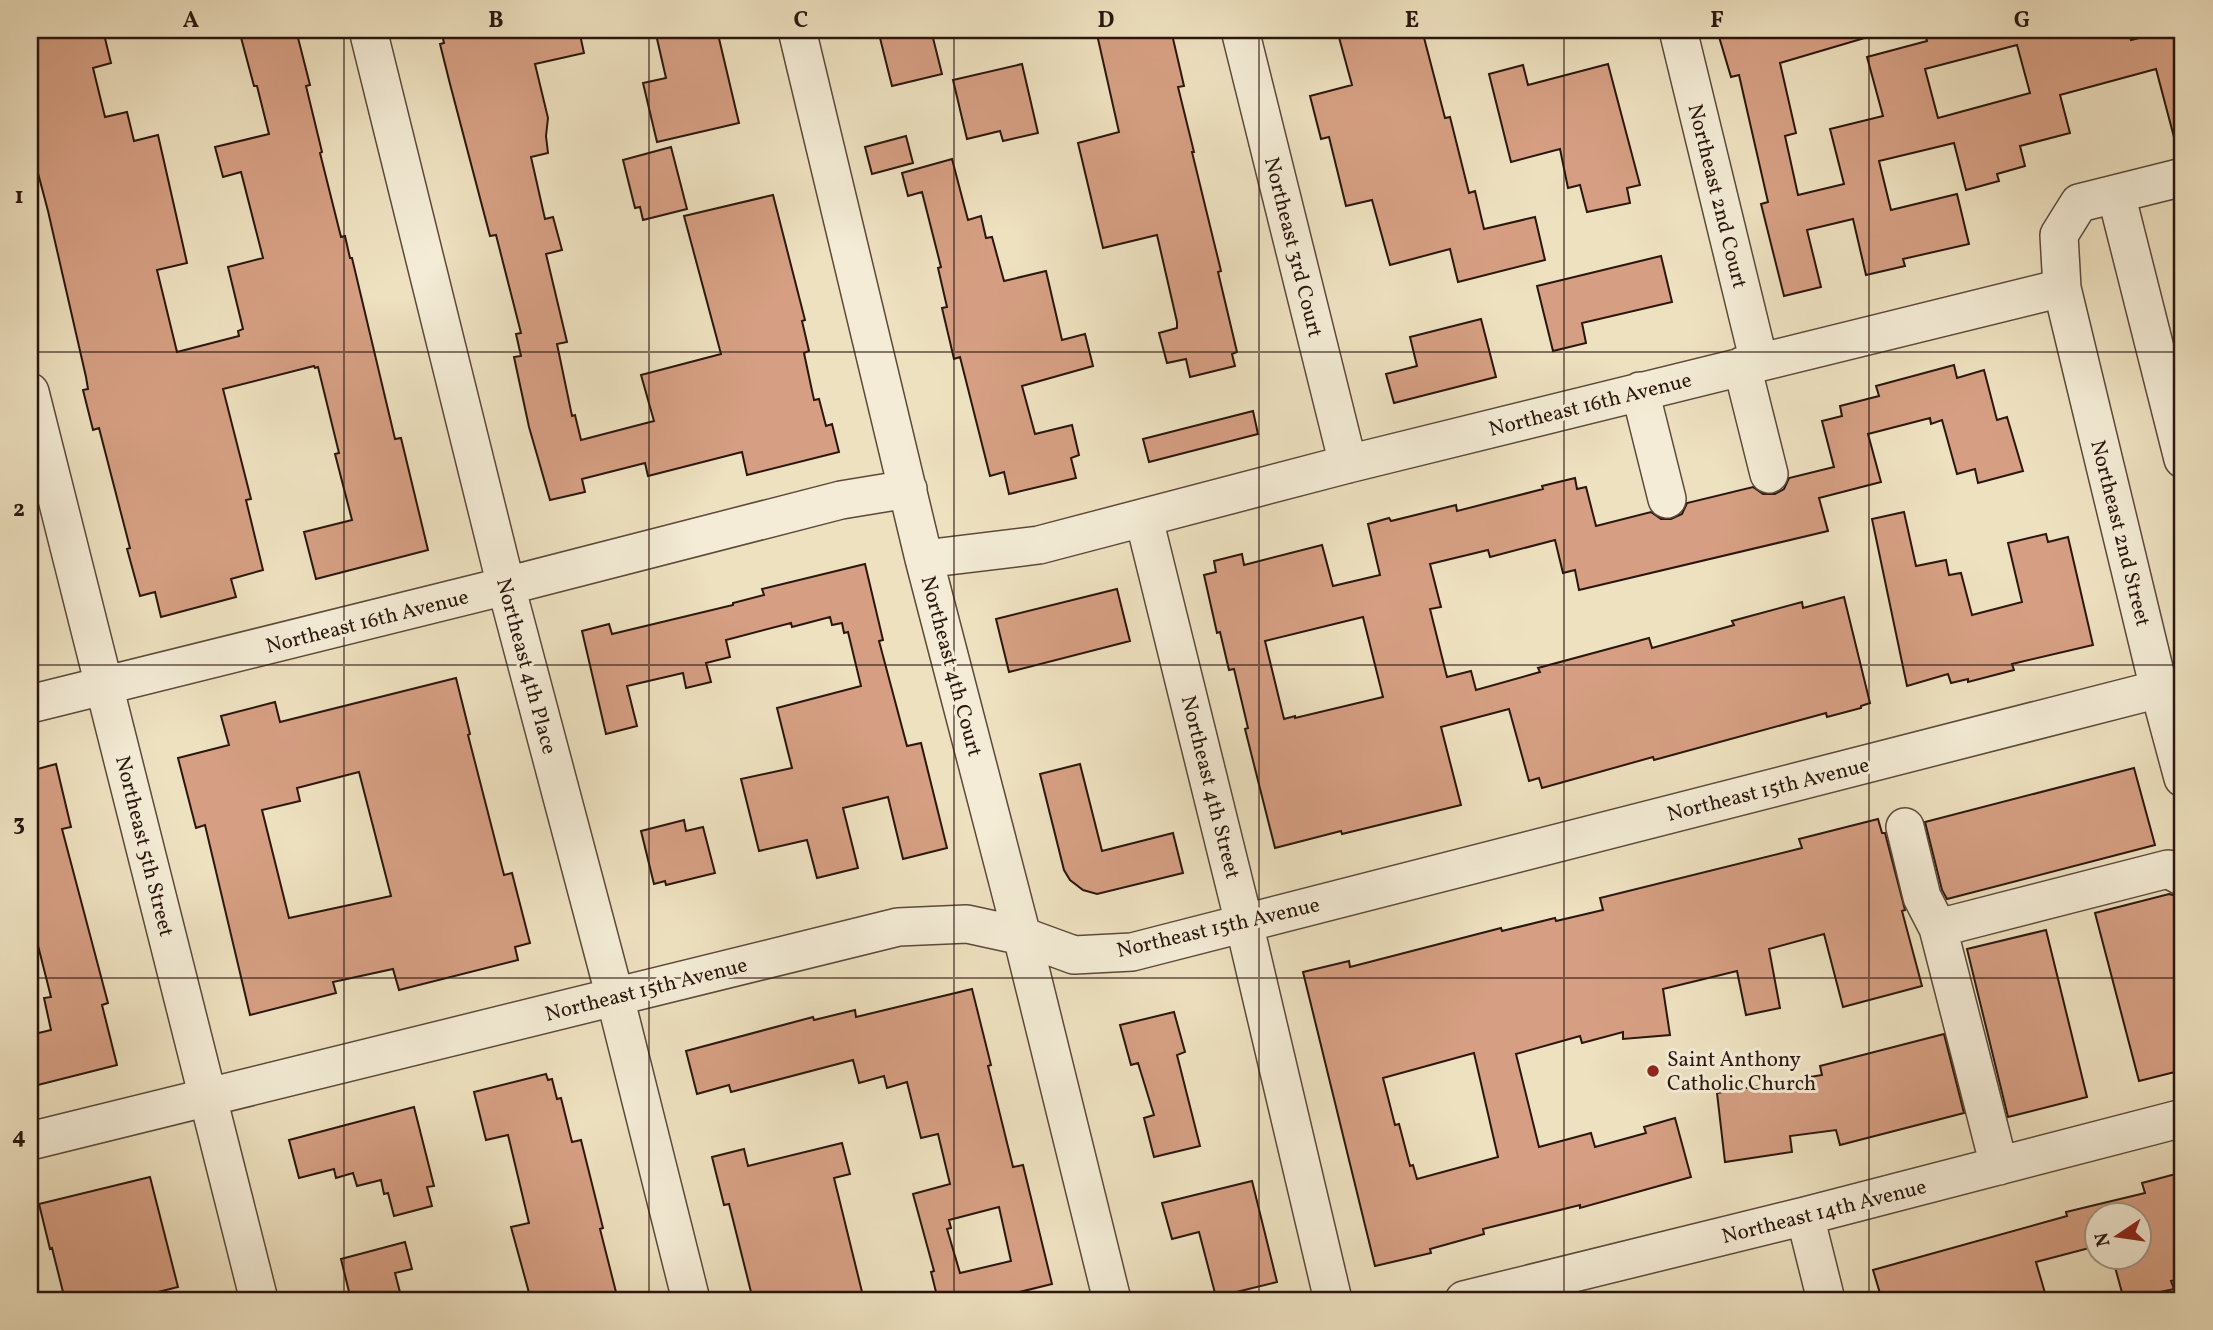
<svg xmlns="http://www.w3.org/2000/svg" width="2213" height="1330" viewBox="0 0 2213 1330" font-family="Vollkorn,serif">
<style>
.building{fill:#d69f83;stroke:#2b160e;stroke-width:2;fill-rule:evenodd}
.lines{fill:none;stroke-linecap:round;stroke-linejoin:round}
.minor-casing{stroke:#5c493a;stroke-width:40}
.minor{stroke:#f4ecd6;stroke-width:37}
.grid{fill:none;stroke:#2b160e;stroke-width:2;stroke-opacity:0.55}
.poi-dot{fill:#8f2418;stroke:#f4ecd6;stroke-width:2.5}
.labels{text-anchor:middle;stroke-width:6;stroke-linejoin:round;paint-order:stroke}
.street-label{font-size:21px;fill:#2b160e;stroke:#f4ecd6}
.poi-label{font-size:21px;fill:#2b160e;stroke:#f4ecd6;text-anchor:start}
.neatline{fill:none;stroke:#2b160e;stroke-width:2.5}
.grid-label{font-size:23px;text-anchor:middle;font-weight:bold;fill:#2b160e}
</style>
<rect width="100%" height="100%" fill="#eee1c0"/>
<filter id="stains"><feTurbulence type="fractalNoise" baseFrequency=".00286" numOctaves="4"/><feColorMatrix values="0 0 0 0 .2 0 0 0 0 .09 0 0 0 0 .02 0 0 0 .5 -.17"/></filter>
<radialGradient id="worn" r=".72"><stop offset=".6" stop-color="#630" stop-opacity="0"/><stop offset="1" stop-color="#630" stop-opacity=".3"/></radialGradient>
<path class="building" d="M 30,30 L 103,30 L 111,63 L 93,68 L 105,117 L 127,112 L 134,141 L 158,135 L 187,263 L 157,270 L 177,352 L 239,336 L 238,331 L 243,329 L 228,267 L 263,258 L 241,172 L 223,177 L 215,147 L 269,134 L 257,86 L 254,86 L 239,30 L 296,30 L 310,85 L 306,86 L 322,152 L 320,153 L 341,237 L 345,236 L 350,258 L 352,258 L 395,439 L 401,438 L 428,550 L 316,579 L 304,532 L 352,520 L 335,454 L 339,453 L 318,367 L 315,368 L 314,366 L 223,389 L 251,499 L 246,500 L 263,570 L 231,579 L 236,597 L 161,617 L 155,592 L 140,596 L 127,549 L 130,548 L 99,428 L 93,430 L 83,390 L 88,389 L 86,377 L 48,211 L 30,143 Z
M 441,30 L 579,30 L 584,53 L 535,64 L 548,118 L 546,136 L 548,153 L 531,157 L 545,219 L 553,217 L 562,250 L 546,254 L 567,342 L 557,344 L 572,416 L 575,415 L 581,440 L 654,421 L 641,375 L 721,354 L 684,216 L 773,195 L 805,320 L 802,321 L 809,351 L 804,353 L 814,400 L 819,399 L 826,426 L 832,424 L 839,452 L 747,475 L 742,452 L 648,476 L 645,463 L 582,479 L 585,492 L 550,500 L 529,427 L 514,357 L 521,356 L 516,334 L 521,333 L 496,235 L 490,236 L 450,84 L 440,44 L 444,43 Z
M 655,30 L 717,30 L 739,123 L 657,142 L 643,83 L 666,78 Z
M 878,30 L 931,30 L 942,74 L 892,86 Z
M 1096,30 L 1171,30 L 1184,86 L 1178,87 L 1194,152 L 1192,152 L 1221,271 L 1218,272 L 1237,352 L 1232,354 L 1235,366 L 1190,377 L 1186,359 L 1167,363 L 1159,333 L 1177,328 L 1177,322 L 1157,235 L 1103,248 L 1078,143 L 1119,132 Z
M 1337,30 L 1422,30 L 1445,118 L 1450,117 L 1469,193 L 1475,191 L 1484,229 L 1535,217 L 1545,260 L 1458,282 L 1450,249 L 1390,265 L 1372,200 L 1346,206 L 1329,137 L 1321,139 L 1310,96 L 1352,85 Z
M 1717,30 L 1867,30 L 1868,37 L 1780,63 L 1796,133 L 1785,136 L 1798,195 L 1844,184 L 1830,129 L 1883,116 L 1867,57 L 1927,41 L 1924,30 L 2128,30 L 2131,40 L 2172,30 L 2183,30 L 2183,140 L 2175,141 L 2156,69 L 2060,95 L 2070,133 L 2020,146 L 2025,166 L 1997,174 L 1999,181 L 1966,190 L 1954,143 L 1879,161 L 1891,210 L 1957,194 L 1969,244 L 1903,259 L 1905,266 L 1866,275 L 1853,219 L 1807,230 L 1821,287 L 1784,296 L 1761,204 L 1768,202 L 1739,75 L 1731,77 ZM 2017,45 L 2030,93 L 1938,118 L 1925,69 Z
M 1022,64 L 1038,133 L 1003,141 L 1000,131 L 967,139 L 953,80 Z
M 1608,64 L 1640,185 L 1627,188 L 1630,203 L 1587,212 L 1580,185 L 1568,188 L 1560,149 L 1511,162 L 1489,74 L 1523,65 L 1528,85 Z
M 906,136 L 913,163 L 872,174 L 865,147 Z
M 671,147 L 687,209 L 643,220 L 640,207 L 635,208 L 623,160 Z
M 952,159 L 968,220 L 981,216 L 986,238 L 992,237 L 1004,281 L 1046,271 L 1062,340 L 1085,334 L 1093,366 L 1022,386 L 1035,434 L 1072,425 L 1079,455 L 1071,458 L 1076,478 L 1009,494 L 1004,472 L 990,476 L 960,357 L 954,359 L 942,308 L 947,307 L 938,268 L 941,267 L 922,192 L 908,196 L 902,173 Z
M 1661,256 L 1672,302 L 1582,323 L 1586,343 L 1553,351 L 1537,286 Z
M 1481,319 L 1496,377 L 1394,403 L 1386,374 L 1417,366 L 1410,337 Z
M 1954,365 L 1957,378 L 1984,370 L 1997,420 L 2007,417 L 2023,471 L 1978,483 L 1975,469 L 1957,474 L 1942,420 L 1931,424 L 1930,418 L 1868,434 L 1881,482 L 1819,498 L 1828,531 L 1579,590 L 1575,570 L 1563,573 L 1555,540 L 1490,557 L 1488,550 L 1430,564 L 1441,607 L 1430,609 L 1447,677 L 1471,671 L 1476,690 L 1540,672 L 1538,668 L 1649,638 L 1652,648 L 1734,625 L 1732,621 L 1802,602 L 1803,608 L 1844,597 L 1870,703 L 1861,706 L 1861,708 L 1827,717 L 1826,713 L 1654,760 L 1653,757 L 1542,788 L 1539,778 L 1529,781 L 1509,709 L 1441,727 L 1461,805 L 1342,834 L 1341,831 L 1275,848 L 1245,729 L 1248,728 L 1234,669 L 1229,670 L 1220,632 L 1217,633 L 1204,575 L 1216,572 L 1214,561 L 1242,554 L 1244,565 L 1322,545 L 1333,586 L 1380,575 L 1368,524 L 1389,518 L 1391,521 L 1456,505 L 1457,511 L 1543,489 L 1542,486 L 1575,478 L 1577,489 L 1586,487 L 1596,526 L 1651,512 L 1661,519 L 1671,519 L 1682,514 L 1687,503 L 1753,487 L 1763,494 L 1775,494 L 1784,489 L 1789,478 L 1834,467 L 1822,421 L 1842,416 L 1840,406 L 1879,396 L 1876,386 ZM 1363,617 L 1383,697 L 1295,718 L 1295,716 L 1284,719 L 1265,641 Z
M 1253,411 L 1258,434 L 1149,462 L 1143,439 Z
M 1904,512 L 1916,566 L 1946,560 L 1949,575 L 1961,573 L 1972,615 L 2022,602 L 2008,543 L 2046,534 L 2048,542 L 2068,537 L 2093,645 L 2012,664 L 2014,670 L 1968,682 L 1968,679 L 1951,683 L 1948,674 L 1907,686 L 1872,519 Z
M 865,564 L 883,640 L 879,641 L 907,746 L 921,743 L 947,848 L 903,859 L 888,797 L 843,808 L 858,868 L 817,878 L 807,840 L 759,851 L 741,779 L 792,768 L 777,708 L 861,686 L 848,632 L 844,633 L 842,623 L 832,625 L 830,617 L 792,627 L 791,623 L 726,640 L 730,657 L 706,663 L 711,682 L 686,688 L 683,673 L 627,686 L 637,726 L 606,734 L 582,631 L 609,624 L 612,634 L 733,605 L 733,603 L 764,595 L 762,589 Z
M 1117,589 L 1130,641 L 1009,672 L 996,619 Z
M 456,678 L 470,734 L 468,735 L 504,875 L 512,873 L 530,943 L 515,947 L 518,960 L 399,990 L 393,969 L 333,982 L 336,993 L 250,1015 L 205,825 L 196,828 L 178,758 L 229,745 L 221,716 L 275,702 L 280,722 ZM 359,772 L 391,896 L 289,918 L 262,810 L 300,801 L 297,788 Z
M 56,764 L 71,827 L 62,829 L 108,1003 L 102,1005 L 117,1065 L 30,1087 L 30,1035 L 51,1030 L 44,998 L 51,997 L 30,914 L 30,771 Z
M 1080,764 L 1102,851 L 1173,833 L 1183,873 L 1097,894 L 1083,890 L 1070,880 L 1064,870 L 1040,774 Z
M 2134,768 L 2155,845 L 1947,899 L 1942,890 L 1925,822 Z
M 1878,819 L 1882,833 L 1885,833 L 1905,910 L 1902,911 L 1922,986 L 1843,1007 L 1824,934 L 1769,949 L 1780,1008 L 1746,1015 L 1737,971 L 1663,989 L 1670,1035 L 1623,1039 L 1623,1032 L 1582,1043 L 1580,1036 L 1516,1054 L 1539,1147 L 1591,1133 L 1595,1147 L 1646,1133 L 1644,1127 L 1675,1118 L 1691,1177 L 1580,1208 L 1580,1205 L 1483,1229 L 1484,1234 L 1430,1249 L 1431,1253 L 1375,1266 L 1303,972 L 1349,961 L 1350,967 L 1501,928 L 1502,931 L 1555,918 L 1556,921 L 1603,910 L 1600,898 L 1802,848 L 1799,839 ZM 1474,1053 L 1498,1157 L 1417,1179 L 1413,1165 L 1410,1166 L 1399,1124 L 1395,1125 L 1383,1078 Z
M 684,820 L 686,831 L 703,827 L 715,873 L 666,885 L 665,881 L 654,884 L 641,831 Z
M 2169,894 L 2181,897 L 2183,907 L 2183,1070 L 2139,1081 L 2095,913 Z
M 2046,930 L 2087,1097 L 2008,1117 L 1967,949 Z
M 972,989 L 991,1065 L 988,1066 L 1013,1167 L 1023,1165 L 1052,1284 L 987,1300 L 938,1300 L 931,1272 L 934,1271 L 913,1194 L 950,1184 L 938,1134 L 921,1138 L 907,1082 L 887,1088 L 884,1076 L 859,1083 L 853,1060 L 731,1092 L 729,1085 L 697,1094 L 686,1051 L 813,1017 L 814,1020 L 855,1010 L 856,1017 ZM 999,1207 L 1011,1261 L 960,1273 L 947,1229 L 951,1228 L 949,1220 Z
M 1174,1012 L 1185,1052 L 1177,1055 L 1200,1146 L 1154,1157 L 1144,1118 L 1154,1115 L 1138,1063 L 1131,1065 L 1120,1025 Z
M 1944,1034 L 1964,1113 L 1840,1145 L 1836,1130 L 1790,1136 L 1792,1152 L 1725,1162 L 1717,1093 L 1822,1075 L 1820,1066 Z
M 546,1074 L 548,1080 L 552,1079 L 557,1099 L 561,1098 L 572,1142 L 581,1140 L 603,1228 L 600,1229 L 618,1300 L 531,1300 L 511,1227 L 529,1223 L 508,1135 L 486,1140 L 474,1092 Z
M 414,1107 L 434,1186 L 427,1187 L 432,1206 L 394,1216 L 388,1193 L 384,1194 L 381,1180 L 357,1186 L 353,1173 L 336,1178 L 334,1169 L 299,1178 L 289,1140 Z
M 842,1143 L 850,1174 L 834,1178 L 864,1300 L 753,1300 L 729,1204 L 724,1205 L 712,1157 L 744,1149 L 748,1166 Z
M 2183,1172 L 2183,1278 L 2171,1281 L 2174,1289 L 2124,1300 L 2112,1256 L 2139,1256 L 2139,1214 L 2097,1214 L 2097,1246 L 2036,1262 L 2047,1300 L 1882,1300 L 1873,1270 L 2067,1216 L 2066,1212 L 2145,1193 L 2142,1183 Z
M 150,1177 L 178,1287 L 126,1300 L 65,1300 L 52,1248 L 50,1249 L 39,1204 Z
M 1252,1181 L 1277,1282 L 1216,1297 L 1199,1232 L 1172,1239 L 1162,1203 Z
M 405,1242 L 412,1269 L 395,1273 L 402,1300 L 351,1300 L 341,1259 Z"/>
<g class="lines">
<g class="minor-casing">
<path id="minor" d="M 368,30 L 506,586 L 615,997 L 691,1300
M 797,30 L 924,559 L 1022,936 L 1112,1300
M 1240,30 L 1348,464
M 1678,30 L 1759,362
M 2116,194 L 2183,459
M 2062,288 L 2159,689 L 2183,778
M 1742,366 L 1769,474
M 1640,391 L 1667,499
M 30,392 L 259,1300
M 1144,519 L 1244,923 L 1333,1300
M 924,559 L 1039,545 L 1348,464 L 2062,288 L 2059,235 L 2079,203 L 2183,177
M 30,704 L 506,586 L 841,500 L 908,489
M 1905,827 L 1922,897 L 1938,928
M 30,1141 L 898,927 L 967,924 L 1022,936 L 1074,955 L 1132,952 L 2159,689
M 1999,1166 L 1938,928 L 2168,869 L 2183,877
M 1805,1216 L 1826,1300
M 1464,1300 L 1805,1216 L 2183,1118"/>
</g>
<use href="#minor" class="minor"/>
</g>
<path class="grid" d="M 344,30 L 344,1300M 649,30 L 649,1300M 954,30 L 954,1300M 1259,30 L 1259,1300M 1564,30 L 1564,1300M 1869,30 L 1869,1300M 30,352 L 2183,352M 30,665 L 2183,665M 30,978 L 2183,978"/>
<circle class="poi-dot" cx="1653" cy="1071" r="7"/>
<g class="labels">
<g class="street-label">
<text transform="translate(1718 196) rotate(76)" y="7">Northeast 2nd Court</text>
<text transform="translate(1294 247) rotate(76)" y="7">Northeast 3rd Court</text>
<text transform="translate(1590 404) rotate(-14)" y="7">Northeast 16th Avenue</text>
<text transform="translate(2121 533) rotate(76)" y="7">Northeast 2nd Street</text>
<text transform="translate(367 621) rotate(-14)" y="7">Northeast 16th Avenue</text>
<text transform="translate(527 666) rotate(75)" y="7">Northeast 4th Place</text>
<text transform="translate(952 666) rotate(75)" y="7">Northeast 4th Court</text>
<text transform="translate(1211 787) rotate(76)" y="7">Northeast 4th Street</text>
<text transform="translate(1768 789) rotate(-14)" y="7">Northeast 15th Avenue</text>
<text transform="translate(145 846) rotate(76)" y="7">Northeast 5th Street</text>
<text transform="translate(1218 927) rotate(-13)" y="7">Northeast 15th Avenue</text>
<text transform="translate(646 989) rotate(-14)" y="7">Northeast 15th Avenue</text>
<text transform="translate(1824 1211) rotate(-14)" y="7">Northeast 14th Avenue</text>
</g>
<g class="poi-label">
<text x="1667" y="1066">Saint Anthony<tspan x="1667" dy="24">Catholic Church</tspan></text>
</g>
</g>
<rect width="2213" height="1330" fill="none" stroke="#eee1c0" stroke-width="77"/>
<g transform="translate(2118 1236) rotate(257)"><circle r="33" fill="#f4ecd6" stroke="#a49686" stroke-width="2"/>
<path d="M0-5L12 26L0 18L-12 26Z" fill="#8f2418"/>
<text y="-10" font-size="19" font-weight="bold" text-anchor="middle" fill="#2b160e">N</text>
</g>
<rect x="38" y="38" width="2136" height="1254" class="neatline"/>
<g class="grid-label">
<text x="191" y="27">A</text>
<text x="496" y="27">B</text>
<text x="801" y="27">C</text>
<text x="1106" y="27">D</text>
<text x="1412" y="27">E</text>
<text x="1717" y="27">F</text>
<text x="2022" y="27">G</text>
<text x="19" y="203">1</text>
<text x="19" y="516">2</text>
<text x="19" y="830">3</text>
<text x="19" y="1143">4</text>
</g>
<rect width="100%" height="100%" filter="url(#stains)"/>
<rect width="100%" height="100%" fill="url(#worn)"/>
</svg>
